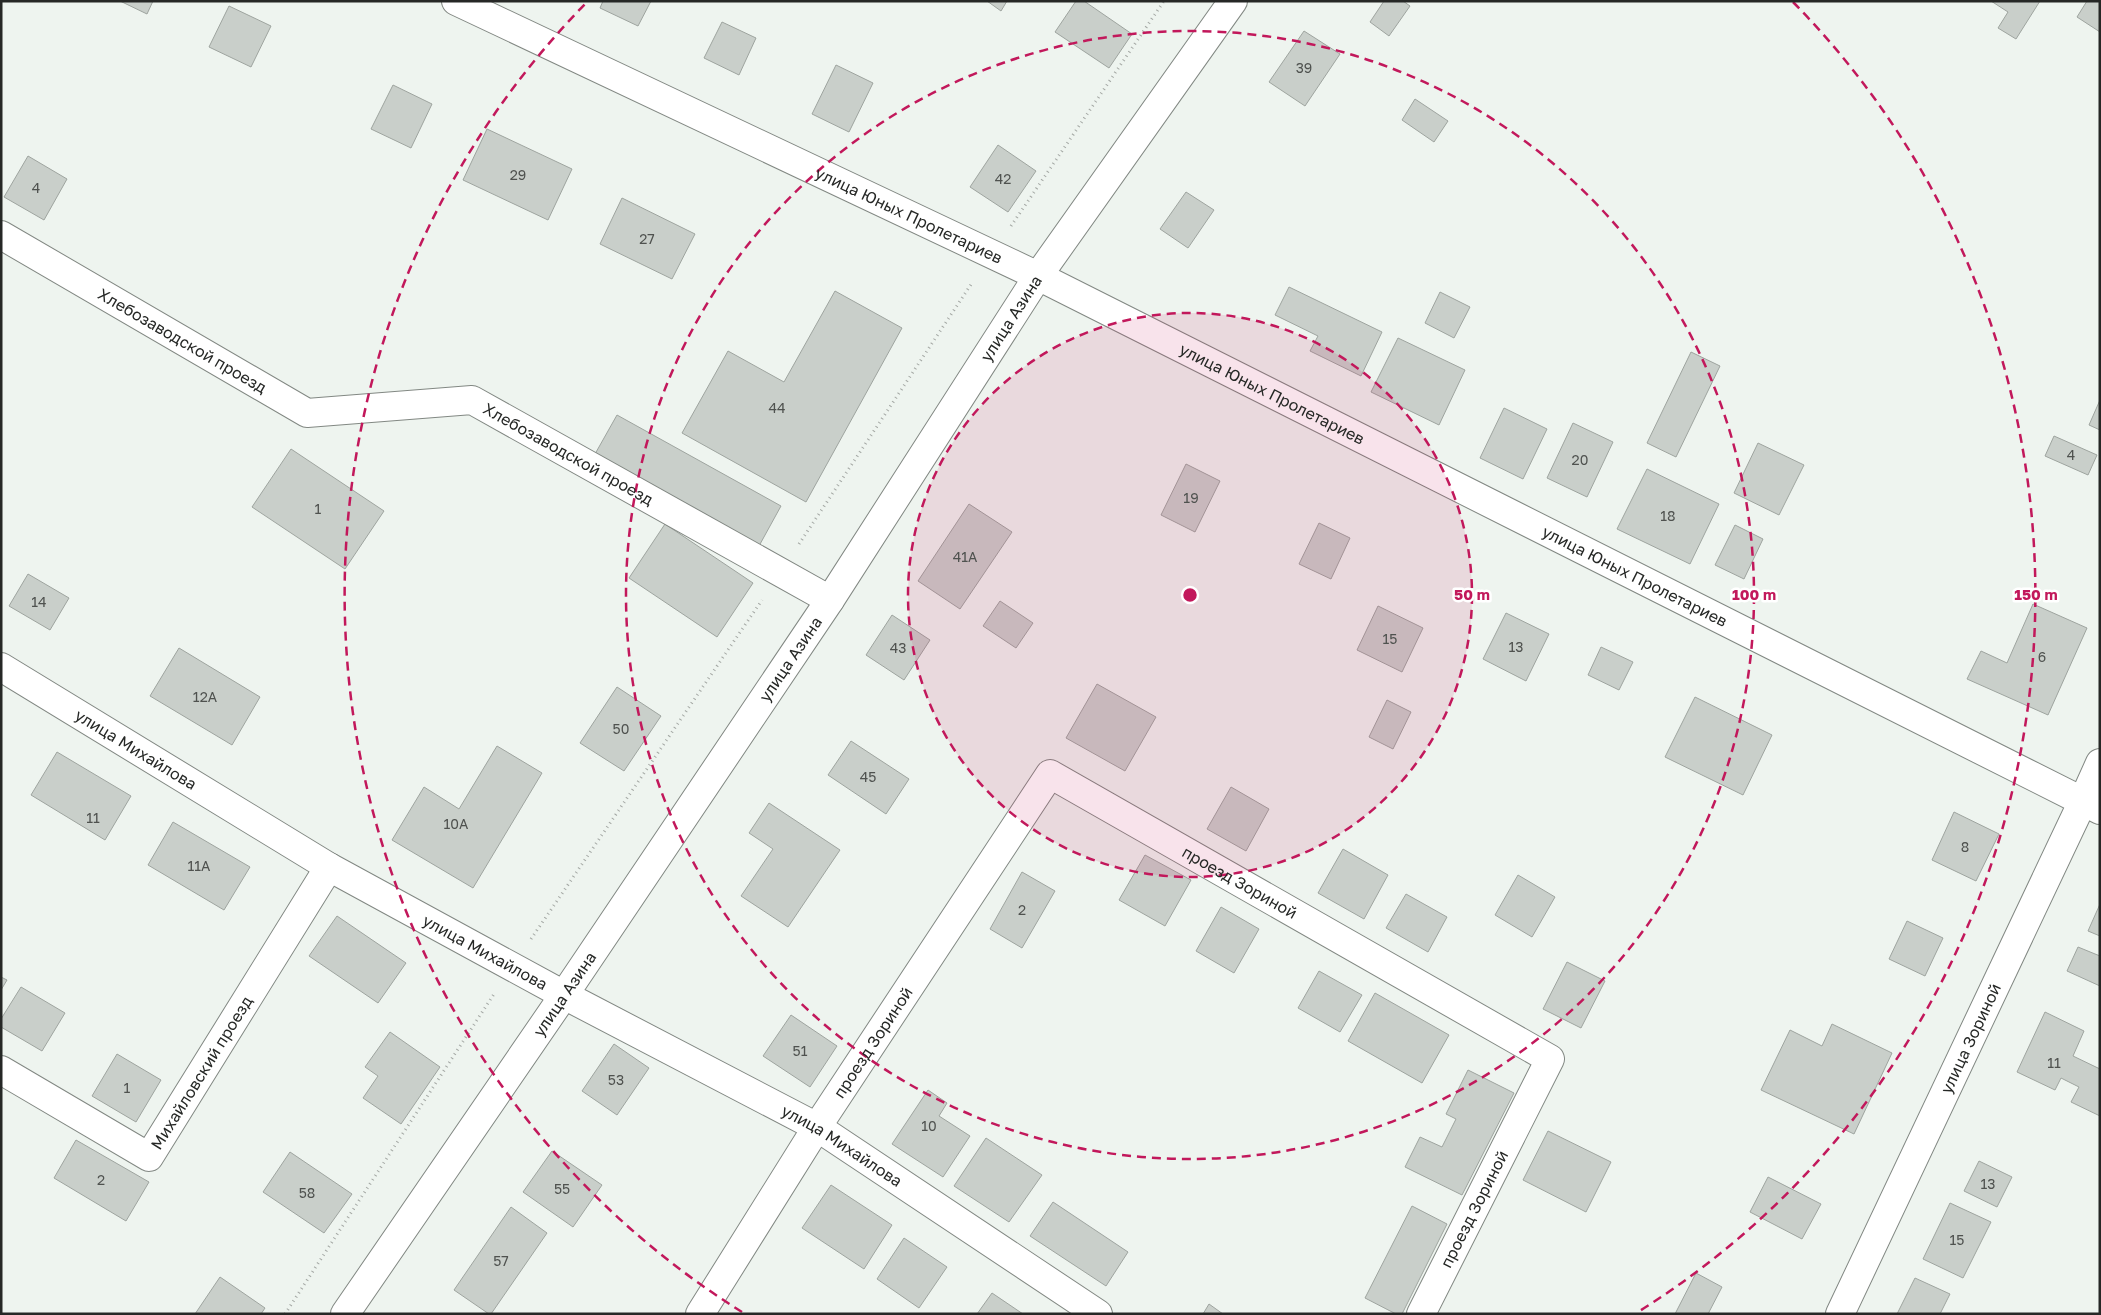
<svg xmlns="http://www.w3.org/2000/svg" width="2101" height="1315" viewBox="0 0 2101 1315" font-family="'Golos Text',sans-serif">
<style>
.building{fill:#c9cfca;stroke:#9ea49f}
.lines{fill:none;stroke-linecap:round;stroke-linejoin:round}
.minor-casing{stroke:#828883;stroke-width:30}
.secondary-casing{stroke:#828883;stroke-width:30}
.path{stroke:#a4a8a4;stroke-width:3;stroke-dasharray:1 4;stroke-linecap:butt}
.minor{stroke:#fff;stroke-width:28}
.secondary{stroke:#fff;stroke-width:28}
.ring{fill:none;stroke:#c2185b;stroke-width:2.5;stroke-dasharray:9 6}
.labels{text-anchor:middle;stroke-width:5;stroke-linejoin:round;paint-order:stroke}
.number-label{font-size:14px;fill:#4f524f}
.street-label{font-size:16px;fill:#262826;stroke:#fff}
.centre{fill:#c2185b;stroke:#fff;stroke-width:2.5}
.ring-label{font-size:15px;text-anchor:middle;font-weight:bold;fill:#c2185b;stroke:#fff;stroke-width:5;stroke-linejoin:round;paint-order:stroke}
</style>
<rect width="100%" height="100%" fill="#eef4ef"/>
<path class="building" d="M 120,1 L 153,1 L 147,14 Z
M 603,1 L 651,1 L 638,26 L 600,8 Z
M 987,1 L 1007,1 L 1001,11 Z
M 1076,1 L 1084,1 L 1132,34 L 1109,68 L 1055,32 Z
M 1384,1 L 1403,1 L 1410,6 L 1389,36 L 1370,22 Z
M 1991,1 L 2040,1 L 2016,39 L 1998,28 L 2008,12 Z
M 2087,1 L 2100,1 L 2100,32 L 2077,17 Z
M 229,6 L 271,26 L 251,67 L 209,47 Z
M 722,22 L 756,38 L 739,75 L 704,58 Z
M 1304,31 L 1340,54 L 1305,106 L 1269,82 Z
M 836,65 L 873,83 L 849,132 L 812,114 Z
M 393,85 L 432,104 L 411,148 L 371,129 Z
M 1415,99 L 1448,121 L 1434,142 L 1402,120 Z
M 487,129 L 572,169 L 548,220 L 463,180 Z
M 998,145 L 1036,171 L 1008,212 L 970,187 Z
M 28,156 L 67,179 L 44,220 L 4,197 Z
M 1186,192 L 1214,210 L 1188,248 L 1160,229 Z
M 622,198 L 695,234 L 672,279 L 600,244 Z
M 1289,287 L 1382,332 L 1361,376 L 1310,351 L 1318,336 L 1275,315 Z
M 835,291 L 902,328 L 806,502 L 682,433 L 728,351 L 784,382 Z
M 1440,292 L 1470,307 L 1454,338 L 1425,323 Z
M 1398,338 L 1465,370 L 1439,425 L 1371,392 Z
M 1691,352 L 1720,366 L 1676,457 L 1647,443 Z
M 2100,400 L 2100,430 L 2089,425 Z
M 1504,408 L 1547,429 L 1523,479 L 1480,458 Z
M 617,415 L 781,506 L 759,546 L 595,454 Z
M 1573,423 L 1613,442 L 1587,497 L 1547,478 Z
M 2054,436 L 2097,455 L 2088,475 L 2045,456 Z
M 1758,443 L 1804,465 L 1779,515 L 1734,493 Z
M 291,449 L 384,511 L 345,569 L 252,507 Z
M 1186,464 L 1220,481 L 1195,532 L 1161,515 Z
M 1647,469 L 1719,504 L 1690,564 L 1617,529 Z
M 969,504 L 1012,532 L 960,609 L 918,581 Z
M 1319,523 L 1350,538 L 1331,579 L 1299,564 Z
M 665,524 L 753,583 L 717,637 L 629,578 Z
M 1735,525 L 1763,539 L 1744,579 L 1715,565 Z
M 28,574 L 69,598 L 50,630 L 9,606 Z
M 1000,601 L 1033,623 L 1016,648 L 983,626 Z
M 2033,604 L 2087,628 L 2048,715 L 1967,679 L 1981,651 L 2007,663 Z
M 1378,606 L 1423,628 L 1402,672 L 1357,650 Z
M 1506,613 L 1549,634 L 1526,681 L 1483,659 Z
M 892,615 L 930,640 L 904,680 L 866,655 Z
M 1601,647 L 1633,662 L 1619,690 L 1588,675 Z
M 179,648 L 260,697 L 232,745 L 150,696 Z
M 1097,684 L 1156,717 L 1125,771 L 1066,738 Z
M 617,687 L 661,716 L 624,771 L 580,743 Z
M 1695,697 L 1772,735 L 1743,795 L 1665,757 Z
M 1387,700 L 1411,712 L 1393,749 L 1369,737 Z
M 851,741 L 909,779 L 886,814 L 828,775 Z
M 497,746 L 542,773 L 473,888 L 392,840 L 424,787 L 459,809 Z
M 57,752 L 131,796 L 105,840 L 31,795 Z
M 1231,787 L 1269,809 L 1246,851 L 1207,829 Z
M 769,803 L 840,850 L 788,927 L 741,896 L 773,849 L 749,833 Z
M 1954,812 L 1999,834 L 1976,881 L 1932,860 Z
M 173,822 L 250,867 L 224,910 L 148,865 Z
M 1343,849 L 1388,875 L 1364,919 L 1318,893 Z
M 1145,855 L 1191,880 L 1165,926 L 1119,900 Z
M 1022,872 L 1055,891 L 1022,948 L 990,929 Z
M 1518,875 L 1555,897 L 1532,937 L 1495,915 Z
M 1406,894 L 1447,917 L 1428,952 L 1386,928 Z
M 2100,904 L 2100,936 L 2088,931 Z
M 1221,907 L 1259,929 L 1234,973 L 1196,951 Z
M 337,916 L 406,963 L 378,1003 L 309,956 Z
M 1907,921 L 1943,938 L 1925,976 L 1889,959 Z
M 2078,947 L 2100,956 L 2100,986 L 2067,971 Z
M 1567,962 L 1605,981 L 1581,1028 L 1543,1009 Z
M 1319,971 L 1362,995 L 1340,1032 L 1298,1008 Z
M 1,977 L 7,980 L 1,990 Z
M 21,987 L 65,1013 L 42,1051 L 1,1027 L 1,1019 Z
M 1375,993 L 1449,1035 L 1422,1083 L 1348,1041 Z
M 2045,1012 L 2084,1031 L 2073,1056 L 2100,1069 L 2100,1116 L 2071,1102 L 2079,1087 L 2061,1078 L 2055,1090 L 2017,1072 Z
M 791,1015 L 837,1046 L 810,1087 L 763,1056 Z
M 1832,1024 L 1892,1053 L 1854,1134 L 1761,1090 L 1790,1030 L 1822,1046 Z
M 390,1032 L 440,1067 L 401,1124 L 363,1098 L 378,1076 L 365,1067 Z
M 614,1044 L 649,1068 L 617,1115 L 582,1091 Z
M 117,1054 L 161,1080 L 136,1122 L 92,1096 Z
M 1468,1070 L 1514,1093 L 1462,1195 L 1405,1167 L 1420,1137 L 1442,1147 L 1456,1119 L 1446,1114 Z
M 928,1090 L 947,1103 L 939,1116 L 970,1136 L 943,1177 L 892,1144 Z
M 1548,1131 L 1611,1162 L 1586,1212 L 1523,1180 Z
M 986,1138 L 1042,1175 L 1009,1222 L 954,1186 Z
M 76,1140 L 149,1182 L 126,1221 L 54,1178 Z
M 552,1151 L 602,1185 L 573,1227 L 523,1192 Z
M 290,1152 L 352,1194 L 324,1233 L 263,1192 Z
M 1979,1161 L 2012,1177 L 1997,1207 L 1964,1191 Z
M 1768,1177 L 1821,1204 L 1802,1239 L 1750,1212 Z
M 831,1185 L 892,1225 L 864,1269 L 802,1228 Z
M 1053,1202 L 1128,1252 L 1106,1286 L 1030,1236 Z
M 1950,1203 L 1991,1222 L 1963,1278 L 1923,1259 Z
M 1412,1206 L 1447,1224 L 1402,1314 L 1396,1314 L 1365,1298 Z
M 511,1207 L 547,1233 L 491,1314 L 489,1314 L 454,1290 Z
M 904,1238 L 947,1267 L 919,1308 L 877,1279 Z
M 1696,1273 L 1722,1287 L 1708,1314 L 1675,1314 Z
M 220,1277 L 265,1308 L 261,1314 L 195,1314 Z
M 1915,1278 L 1950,1294 L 1940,1314 L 1897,1314 Z
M 992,1293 L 1023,1314 L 977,1314 Z
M 1209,1304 L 1223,1314 L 1203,1314 Z"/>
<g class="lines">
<g class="minor-casing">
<g id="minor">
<path id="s1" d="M 456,1 L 1038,276"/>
<path id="s2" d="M 1,235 L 307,413 L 472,400 L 830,600"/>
<path id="s3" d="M 1,667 L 329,867 L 564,995 L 817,1127 L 1098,1314"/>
<path d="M 2082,803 L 2100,763"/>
<path id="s4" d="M 1,1070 L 149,1157 L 329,867"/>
<path id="s5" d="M 700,1314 L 817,1127 L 1050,774 L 1550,1059 L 1421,1314"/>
</g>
</g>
<g class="secondary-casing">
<g id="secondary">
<path id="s6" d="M 1038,276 L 2100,810"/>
<path id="s7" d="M 345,1314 L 564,995 L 830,600 L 1038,276 L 1233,1"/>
<path id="s8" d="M 1840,1314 L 2082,803"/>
</g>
</g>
<path class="path" d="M 1011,226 L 1164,1
M 799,544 L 972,283
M 531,939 L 762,600
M 285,1314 L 494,994"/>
<use href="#minor" class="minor"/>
<use href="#secondary" class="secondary"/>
</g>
<circle cx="1190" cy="595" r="282" fill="#c2185b" fill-opacity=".12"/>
<g class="ring">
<circle cx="1190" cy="595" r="282"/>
<circle cx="1190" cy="595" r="564"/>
<path d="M742 1312A846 846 0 0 1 587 2M1793 2A846 846 0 0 1 1638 1312"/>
</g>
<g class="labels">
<g class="number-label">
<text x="1304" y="73">39</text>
<text x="518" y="180">29</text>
<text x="1003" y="184">42</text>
<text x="36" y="193">4</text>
<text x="647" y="244">27</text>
<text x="777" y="413">44</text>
<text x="2071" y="460">4</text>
<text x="1580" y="465">20</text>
<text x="1191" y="503">19</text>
<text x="318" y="514">1</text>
<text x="1668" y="521">18</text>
<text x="965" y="562">41А</text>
<text x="39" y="607">14</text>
<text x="1390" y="644">15</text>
<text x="1516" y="652">13</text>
<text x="898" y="653">43</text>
<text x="2042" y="662">6</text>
<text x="205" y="702">12А</text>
<text x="621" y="734">50</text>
<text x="868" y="782">45</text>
<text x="93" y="823">11</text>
<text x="456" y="829">10А</text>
<text x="1965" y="852">8</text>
<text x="199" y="871">11А</text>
<text x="1022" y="915">2</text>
<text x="800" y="1056">51</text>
<text x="2054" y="1068">11</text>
<text x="616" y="1085">53</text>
<text x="127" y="1093">1</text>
<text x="929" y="1131">10</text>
<text x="101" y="1185">2</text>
<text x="1988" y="1189">13</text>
<text x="562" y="1194">55</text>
<text x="307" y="1198">58</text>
<text x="1957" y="1245">15</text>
<text x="501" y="1266">57</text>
</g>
<g class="street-label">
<text dy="6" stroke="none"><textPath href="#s1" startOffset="501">улица Юных Пролетариев</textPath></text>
<text dy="6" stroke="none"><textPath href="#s7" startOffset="1198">улица Азина</textPath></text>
<text dy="6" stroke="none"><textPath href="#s2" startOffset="210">Хлебозаводской проезд</textPath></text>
<text dy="6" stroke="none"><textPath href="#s6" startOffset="262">улица Юных Пролетариев</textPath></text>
<text dy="6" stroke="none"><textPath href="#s2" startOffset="630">Хлебозаводской проезд</textPath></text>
<text dy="6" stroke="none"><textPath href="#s6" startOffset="668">улица Юных Пролетариев</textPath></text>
<text dy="6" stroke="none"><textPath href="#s7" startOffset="792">улица Азина</textPath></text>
<text dy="6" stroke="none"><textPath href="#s3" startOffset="158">улица Михайлова</textPath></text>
<text dy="6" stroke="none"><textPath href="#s5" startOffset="862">проезд Зориной</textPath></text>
<text dy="6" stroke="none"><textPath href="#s3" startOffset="562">улица Михайлова</textPath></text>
<text dy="6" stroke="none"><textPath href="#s7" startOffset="388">улица Азина</textPath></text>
<text dy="6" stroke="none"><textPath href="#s8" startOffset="305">улица Зориной</textPath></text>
<text dy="6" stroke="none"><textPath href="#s5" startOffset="322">проезд Зориной</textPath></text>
<text dy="6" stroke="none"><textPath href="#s4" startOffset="271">Михайловский проезд</textPath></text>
<text dy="6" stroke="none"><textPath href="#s3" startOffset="968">улица Михайлова</textPath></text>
<text transform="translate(1474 1209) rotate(-63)" y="6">проезд Зориной</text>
</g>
</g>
<circle cx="1190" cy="595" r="8" class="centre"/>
<g class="ring-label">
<text x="1472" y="600">50 m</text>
<text x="1754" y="600">100 m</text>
<text x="2036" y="600">150 m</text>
</g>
<rect width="2101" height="1315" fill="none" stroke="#262826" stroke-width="5"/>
</svg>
